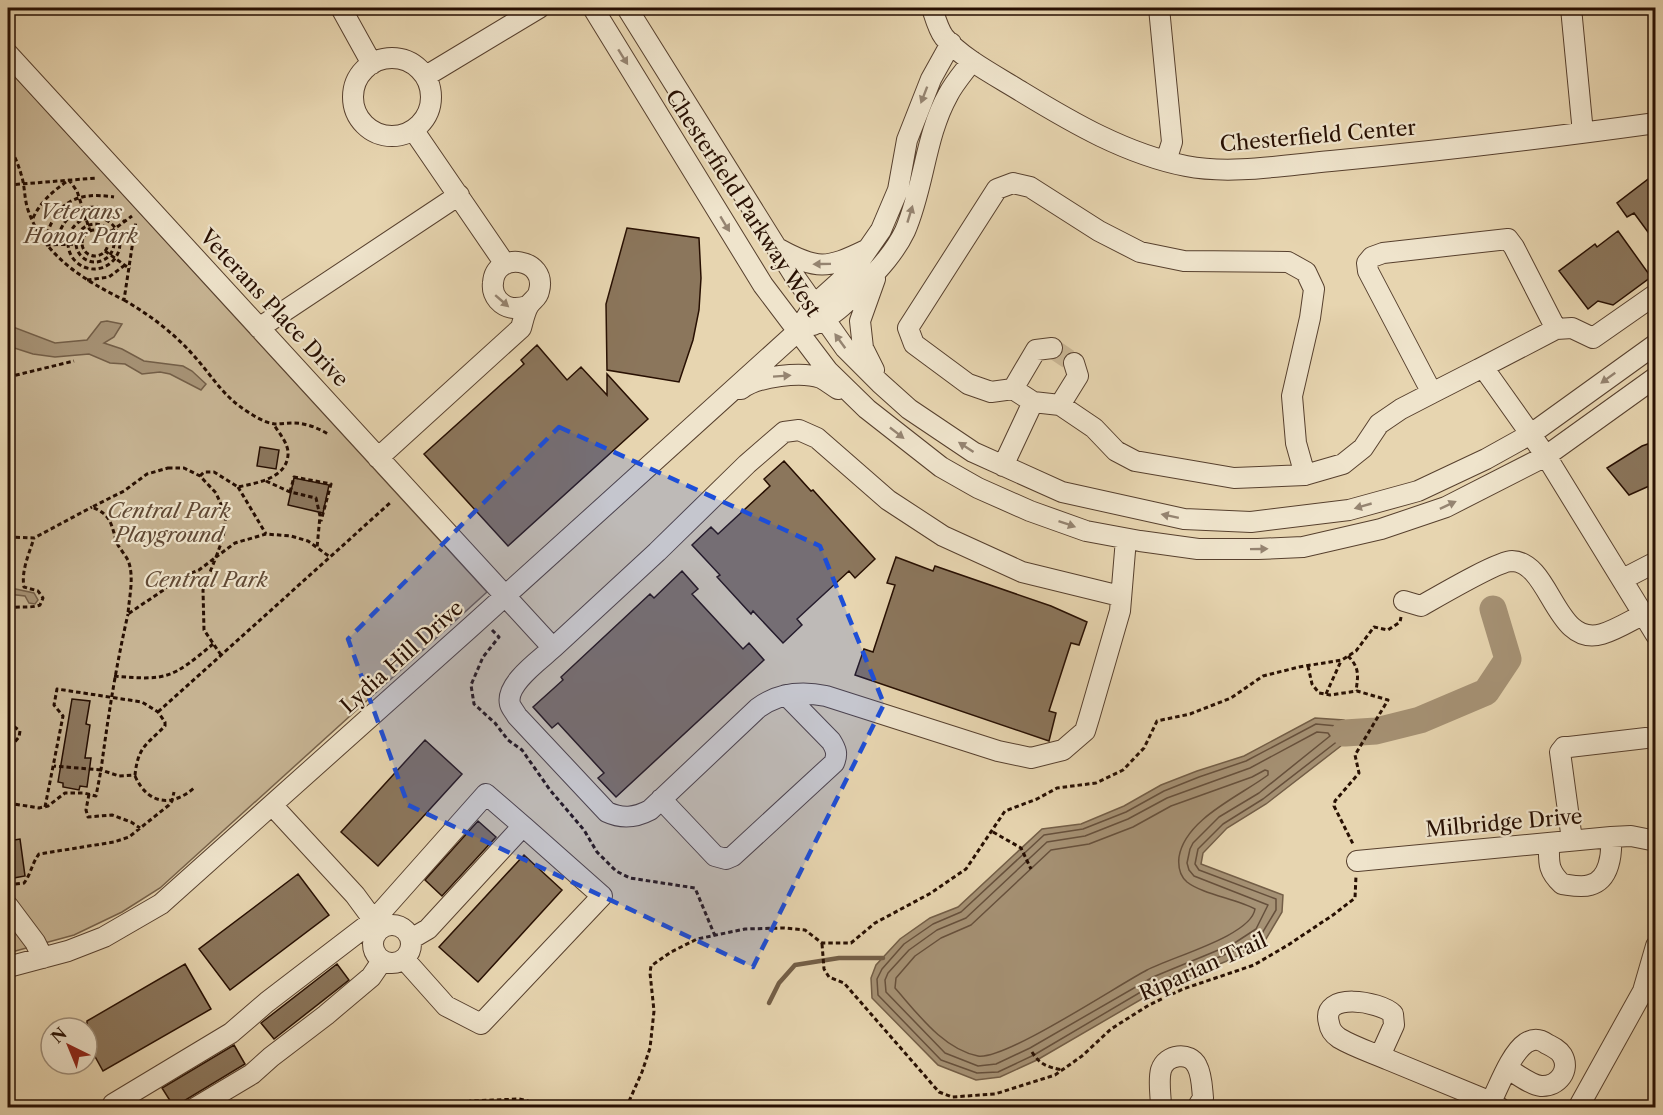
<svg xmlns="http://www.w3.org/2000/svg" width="1663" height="1115" viewBox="0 0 1663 1115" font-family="'Libre Caslon Text',serif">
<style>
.green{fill:#c6b392;stroke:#76614a;stroke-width:1.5}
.water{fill:#a69275;stroke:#735e47;stroke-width:1.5}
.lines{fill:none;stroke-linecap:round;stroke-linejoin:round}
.shore{stroke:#66503c;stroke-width:1.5}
.stream{stroke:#735e47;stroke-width:4.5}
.river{stroke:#a69275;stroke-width:27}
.building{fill:#8b765c;stroke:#270f02;stroke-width:1.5}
.minor-tunnel{stroke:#cab796;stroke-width:20;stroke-dasharray:20 10;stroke-linecap:butt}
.minor-casing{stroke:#57402e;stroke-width:22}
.path{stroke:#270f02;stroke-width:3;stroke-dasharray:4.5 3;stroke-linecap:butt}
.minor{stroke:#efe4cc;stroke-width:20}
.oneway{fill:#958471}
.marked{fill:#1d4ed8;fill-opacity:0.2;stroke:#1d4ed8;stroke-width:4.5;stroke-dasharray:12 8;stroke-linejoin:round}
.labels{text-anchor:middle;stroke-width:4.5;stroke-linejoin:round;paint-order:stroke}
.street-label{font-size:21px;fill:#270f02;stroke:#efe4cc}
.park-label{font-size:21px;font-style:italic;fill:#5f4834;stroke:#efe4cc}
</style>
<rect width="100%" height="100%" fill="#e7d5b0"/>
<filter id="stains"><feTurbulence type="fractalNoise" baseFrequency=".00333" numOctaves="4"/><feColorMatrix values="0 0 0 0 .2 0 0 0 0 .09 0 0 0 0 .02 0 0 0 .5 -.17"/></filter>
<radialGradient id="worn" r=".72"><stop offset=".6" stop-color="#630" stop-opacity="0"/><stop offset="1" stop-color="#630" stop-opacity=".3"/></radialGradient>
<path class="green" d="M 8,69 L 487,592 L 160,888 L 122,912 L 74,935 L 8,953 Z"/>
<path class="water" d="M 107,321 L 122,324 L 114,337 L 104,343 L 122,349 L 144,361 L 183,366 L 192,371 L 206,384 L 201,390 L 170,374 L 160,372 L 142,374 L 125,364 L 110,363 L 89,354 L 55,357 L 33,354 L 8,346 L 8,325 L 55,343 L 87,340 L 101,322 Z
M 8,586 L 11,588 L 34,593 L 38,600 L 35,604 L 29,603 L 25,596 L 8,594 Z
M 1315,718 L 1344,720 L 1346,742 L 1266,804 L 1227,828 L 1203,853 L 1201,864 L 1283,895 L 1282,912 L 1266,939 L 1239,956 L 1159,989 L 1037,1060 L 1000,1077 L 976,1080 L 938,1065 L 872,998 L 871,978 L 876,965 L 900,939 L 930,918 L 958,907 L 1042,829 L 1081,824 L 1124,806 L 1161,785 L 1197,771 L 1244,756 Z"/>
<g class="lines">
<path class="shore" d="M 1316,724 L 1337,726 L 1339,740 L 1263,799 L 1223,824 L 1198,849 L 1195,864 L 1199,870 L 1276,899 L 1276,910 L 1261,935 L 1236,950 L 1156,983 L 1034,1055 L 998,1072 L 977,1073 L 941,1060 L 878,995 L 877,979 L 882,969 L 904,944 L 933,924 L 961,912 L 1044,835 L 1083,829 L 1126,812 L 1164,791 L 1199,777 L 1246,761 Z
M 1317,732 L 1328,733 L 1330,736 L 1259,793 L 1219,817 L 1193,843 L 1190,849 L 1187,863 L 1189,870 L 1194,876 L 1268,905 L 1256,929 L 1233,944 L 1153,977 L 1030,1048 L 996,1064 L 978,1066 L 945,1053 L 886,992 L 885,980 L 888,973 L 909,950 L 937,930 L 966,918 L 1047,842 L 1085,836 L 1128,819 L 1167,798 L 1250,768 Z
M 1265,770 L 1268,771 L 1268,775 C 1240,796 1185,819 1179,857 C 1178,866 1179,875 1187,882 C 1202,894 1237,899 1255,909 C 1251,936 1171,957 1147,970 C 1118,985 1004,1061 978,1056 C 943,1049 918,1014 895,988 L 896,978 L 915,956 L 941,938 L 971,925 L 1051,850 L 1089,844 L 1133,827 L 1171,806 L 1252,777 Z"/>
<path class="stream" d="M 769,1003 L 779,983 L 795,965 L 839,958 L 883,958"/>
<path class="river" d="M 1345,733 L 1376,731 L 1420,720 L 1486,692 L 1508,659 L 1493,609"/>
</g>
<path class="building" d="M 1656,173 L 1656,243 L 1634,213 L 1627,217 L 1617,203 Z
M 627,228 L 699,238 L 701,278 L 699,310 L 693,340 L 679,382 L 607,370 L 606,304 Z
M 1618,231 L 1651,277 L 1613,305 L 1598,301 L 1588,309 L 1559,271 L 1595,244 L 1597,247 Z
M 537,345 L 567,380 L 581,367 L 607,395 L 607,374 L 648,419 L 508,546 L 424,454 L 524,364 L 521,360 Z
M 1656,441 L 1656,483 L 1629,495 L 1607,468 L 1642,446 Z
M 260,447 L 279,450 L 276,469 L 257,466 Z
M 784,461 L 811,491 L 813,490 L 875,559 L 855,578 L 849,571 L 797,619 L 802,625 L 783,643 L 753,611 L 751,614 L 717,577 L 720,575 L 692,545 L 711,527 L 718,534 L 770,486 L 764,479 Z
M 294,478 L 329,485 L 323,513 L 288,505 Z
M 896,557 L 933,571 L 935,566 L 1051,606 L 1087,622 L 1079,645 L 1071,643 L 1049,711 L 1056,713 L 1049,741 L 855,675 L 864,649 L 873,652 L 895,585 L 887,583 Z
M 682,571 L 698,589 L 692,594 L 743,649 L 749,643 L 764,660 L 616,797 L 598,778 L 604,773 L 558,723 L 552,728 L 533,707 L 563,680 L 561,677 L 650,594 L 654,598 Z
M 72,699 L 90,701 L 86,724 L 90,725 L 85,758 L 91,758 L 87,787 L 80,786 L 79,790 L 63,787 L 63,783 L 58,782 Z
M 425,740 L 462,774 L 378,866 L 341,832 Z
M 478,821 L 496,837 L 442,896 L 425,880 Z
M 20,839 L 25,876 L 8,879 L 8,841 Z
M 524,855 L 562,890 L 478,982 L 439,947 Z
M 298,874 L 329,915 L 230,990 L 199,949 Z
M 185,964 L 211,1009 L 103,1071 L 87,1042 L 87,1021 Z
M 337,964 L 349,980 L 274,1039 L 261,1023 Z
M 234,1045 L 245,1064 L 174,1107 L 162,1088 Z"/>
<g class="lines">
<path class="minor-tunnel" d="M 1052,348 L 1074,363"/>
<g class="minor-casing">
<path id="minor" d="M 341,8 L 372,64
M 593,8 L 763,285 L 828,371 L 867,409 L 941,467 L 978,488 L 1030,511 L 1086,531 L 1140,541 L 1198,549 L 1258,549 L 1303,547 L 1381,529 L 1446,507 L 1546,456 L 1656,377
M 627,8 L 795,277 L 845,348 L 880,383 L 909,409 L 973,452 L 1062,492 L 1184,519 L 1251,522 L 1349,510 L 1418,491 L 1486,459 L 1531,434 L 1656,344
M 932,8 C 935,17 938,29 944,37 C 961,58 998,77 1022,92 C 1073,123 1126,154 1186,166 C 1231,175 1285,165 1331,161 C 1439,151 1547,138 1656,123
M 1159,8 L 1172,142 L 1166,161
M 1571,8 L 1583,133
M 8,54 L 553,648 C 540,660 505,684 510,704 C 511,708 515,712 517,716 L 607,812 C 622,819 635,818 650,810 L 758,708 C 778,693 801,691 826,696 L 998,751 L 1031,758 L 1063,750 L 1085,731 L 1089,718 L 1120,611 L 1126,539
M353 97a39 39 0 1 1 78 0a39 39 0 1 1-78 0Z
M 426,76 L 539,8
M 414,131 L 505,264
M 779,249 C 817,270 827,269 866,250
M 813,325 C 833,317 848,301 863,286 C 879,269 895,252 905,231 C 924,188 925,136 948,95 C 954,83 964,72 972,61
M 259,328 L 459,195
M 1556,329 L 1514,247 L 1508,239 L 1383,253 L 1372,257 L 1367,263 L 1368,271 L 1432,393 L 1479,369 L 1485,370 L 1546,456 L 1656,635
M 1479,369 L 1556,329 L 1572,328 L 1593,338 L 1656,294
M 874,370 L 863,348 L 860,321 L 875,279
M 741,389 C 758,376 802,371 821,378 C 827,381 833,386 838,389
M 1013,389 L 1036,350 L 1052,348
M 1033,402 L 1060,405 L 1094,428 L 1116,451 L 1135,461 L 1234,478 L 1305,475
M 1060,405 L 1078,376 L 1074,363
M 378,458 L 521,328 C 523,321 525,311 529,305 C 532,300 538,298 539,291 C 548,258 495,250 493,283 C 492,290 494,295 498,300 C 507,310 517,309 528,306
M 1003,466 L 1033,402 L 1013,389 L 991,392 L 968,384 L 914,344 L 908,328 L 997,189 L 1013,183 L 1030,187 L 1099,231 L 1140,252 L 1184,261 L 1288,262 L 1306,272 L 1314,289 L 1310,318 L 1292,396 L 1296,443 L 1305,475 L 1343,464 L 1363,448 L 1379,424 L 1401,409 L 1432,393
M 1623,579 L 1656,562
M 1404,601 L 1421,606 C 1437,597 1498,561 1512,561 C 1551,562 1555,648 1602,634 C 1616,630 1630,621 1644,614
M 553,648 L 657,552 L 747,464 L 784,432 L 799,430 L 817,438 L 888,500 L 943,536 L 1022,572 L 1120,596
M 661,799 L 715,856 L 726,859 L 733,856 L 834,763 C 838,754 836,749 831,741 L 786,695
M 272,805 L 355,895 L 380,929
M 1572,840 L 1560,752 L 1564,747 L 1569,747 L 1646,738
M 1549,843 C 1549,862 1547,870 1562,884 C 1570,885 1581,888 1590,885 C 1610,880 1612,853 1611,837
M 1357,861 L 1611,837 L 1631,836 L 1656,841
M 8,906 L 35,942 L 43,958
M373 944a19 19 0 1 1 38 0a19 19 0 1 1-38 0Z
M 405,960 L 446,1006 L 481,1024 L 602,896 L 523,826 L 428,929 L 411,939
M 8,967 L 68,951 L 104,937 L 161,904 L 473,625 L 797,332 L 814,305 L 854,269 L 881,230 L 898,190 L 907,140 L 931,79 L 951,43
M 1380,1056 L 1394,1025 L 1393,1014 C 1380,1001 1320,991 1329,1023 C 1330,1030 1333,1034 1339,1038 C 1354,1047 1373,1053 1389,1060 C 1423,1074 1457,1088 1491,1102 L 1500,1108
M 1491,1102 C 1499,1086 1511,1053 1526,1043 C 1534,1038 1540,1039 1547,1044 C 1553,1047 1559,1050 1562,1055 C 1571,1070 1558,1087 1541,1086 C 1531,1085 1517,1074 1508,1069
M 111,1108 L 113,1104 L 231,1033 L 267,1002 L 374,920 L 486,794 L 523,826
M 195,1108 L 252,1074 L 271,1057 L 326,1015 L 371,977 L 382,961
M 1161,1108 C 1161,1096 1158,1081 1161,1070 C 1166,1054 1190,1051 1197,1066 C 1202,1075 1202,1088 1203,1098 L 1197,1108
M 1578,1108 L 1643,991 L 1656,946"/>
</g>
<path class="path" d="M 8,144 C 13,153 18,163 21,174 C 25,185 24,198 28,210 C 44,256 82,279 124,300 L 136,221
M 8,185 L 97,178
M68 243a26 26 0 1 1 52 0a26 26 0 1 1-52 0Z
M 33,218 C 41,201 53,191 69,180 L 77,191 L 90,231
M76 243a19 19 0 1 1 38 0a19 19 0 1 1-38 0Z
M82 243a13 13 0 1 1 26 0a13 13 0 1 1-26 0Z
M 105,236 L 132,216
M 45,241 C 55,203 75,191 114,197
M 57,244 C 61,207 99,195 124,221
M 46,245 L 78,244
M 105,251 L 130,269
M 87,280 L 109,277 L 125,265
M 124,300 C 150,315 175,334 195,357 C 211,375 222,394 242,408 C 251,414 264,423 275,424 C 281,424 287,423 293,423 C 306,423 318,428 328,434
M 8,377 L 74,361
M 168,468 L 184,468 L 200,476 L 216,493 L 226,516 L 223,538 L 216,557 L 199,570 L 176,579 L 165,589 L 128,614 C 129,598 134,579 129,563 C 127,556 120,550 117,543 C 111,525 112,515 92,507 L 124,491 L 147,474 Z
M 200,476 L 204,472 L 214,472 L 238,487 C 256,483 286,479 288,455 C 289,444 279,433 274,425
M 266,481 L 290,492 L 316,498 L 320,516 L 317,548
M 238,487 L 266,534
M 290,492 L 294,477 L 331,484 L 321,521
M 8,537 L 34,538 L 92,507
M 8,609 C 19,605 29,609 40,605 L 43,598 L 38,591 L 24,587 C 21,571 29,554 34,538
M 492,630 L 499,637 L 483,657 L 471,685 L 474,704 L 495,723 L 508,740 L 522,750 L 550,790 L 584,830 L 597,852 L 616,871 L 630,878 L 695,888 L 715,936
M 221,655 L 204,630 L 203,590 L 216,557 L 235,543 L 266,534 L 291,536 L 308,541 L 330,557
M 1348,656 C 1360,668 1358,676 1356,691
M 1308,666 L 1312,684 L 1319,693 L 1330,695 L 1357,691 L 1388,700 L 1355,755 L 1359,773 L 1335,801 L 1334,806 L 1354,846
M 114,676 C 168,681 172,678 213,644
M 1326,694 L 1341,661
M 158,712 L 391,502
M 8,722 L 20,731 L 19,737 L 8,750
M 135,776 C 148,805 172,807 194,788
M 89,794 L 86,810 L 88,817 L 112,815 L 131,822 L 140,828
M 8,803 L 39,808 L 48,806 L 65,793 L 84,793 L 96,796 L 101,770 L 54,766
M 45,807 L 63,716 L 54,705 L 57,689 L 142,702 L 158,712 L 165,722 L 165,726 C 146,745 138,747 135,775 L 119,776 L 101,770 C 108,717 116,666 128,614
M 993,832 L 1021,848 L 1031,869
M 8,885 L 24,883 C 31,874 32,863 39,854 L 114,842 L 129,837 L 169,805 L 172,801 L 174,792
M 822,944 L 824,969 L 829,977 L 844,983 L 939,1092 L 952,1097 L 995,1094 L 1055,1075 L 1082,1056 L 1111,1029 L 1149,1005 L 1183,989 L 1254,965 L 1288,945 L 1333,915 L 1355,898 L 1356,876
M 1032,1052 C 1040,1065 1048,1067 1062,1070
M 462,1108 L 470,1101 L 519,1099 L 528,1101 L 536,1108
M 626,1108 L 642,1072 L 650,1048 L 654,1011 L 650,973 L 651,966 L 671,952 L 697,939 L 745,929 L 784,928 L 805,930 L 822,943 L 851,943 L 875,923 L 931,893 L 966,869 L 1005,811 L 1037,799 L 1057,788 L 1096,783 L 1123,770 L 1144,748 L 1157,721 L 1190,714 L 1231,698 L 1263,676 L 1299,667 L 1342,660 L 1356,651 L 1374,627 L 1388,630 L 1400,622 L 1401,617"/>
<use href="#minor" class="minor"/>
</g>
<defs><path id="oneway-solid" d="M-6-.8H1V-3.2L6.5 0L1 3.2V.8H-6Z" transform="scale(1.5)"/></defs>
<g class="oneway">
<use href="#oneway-solid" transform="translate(623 57) rotate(58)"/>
<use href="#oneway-solid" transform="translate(924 95) rotate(111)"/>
<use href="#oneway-solid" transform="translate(910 214) rotate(-73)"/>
<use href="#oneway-solid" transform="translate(725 224) rotate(59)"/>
<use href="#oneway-solid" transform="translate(822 264) rotate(179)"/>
<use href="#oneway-solid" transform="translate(502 301) rotate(41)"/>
<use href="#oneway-solid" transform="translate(840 341) rotate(-126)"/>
<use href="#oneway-solid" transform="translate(782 376) rotate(-4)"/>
<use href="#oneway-solid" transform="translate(1608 378) rotate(144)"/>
<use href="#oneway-solid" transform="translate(897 433) rotate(38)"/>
<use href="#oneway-solid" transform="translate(966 447) rotate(-147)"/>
<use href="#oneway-solid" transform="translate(1448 505) rotate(-25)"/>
<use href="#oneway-solid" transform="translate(1363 506) rotate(164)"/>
<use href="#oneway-solid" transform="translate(1170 516) rotate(-168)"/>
<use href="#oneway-solid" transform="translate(1067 524) rotate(19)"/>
<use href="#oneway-solid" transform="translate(1259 549) rotate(-1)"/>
</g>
<path class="marked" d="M 559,427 L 820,546 L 884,704 L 753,967 L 408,805 L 348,639 Z"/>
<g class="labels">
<g class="street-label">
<text transform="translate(1318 136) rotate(-5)" y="7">Chesterfield Center</text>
<text transform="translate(743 203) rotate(57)" y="7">Chesterfield Parkway West</text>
<text transform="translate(274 308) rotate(47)" y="7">Veterans Place Drive</text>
<text transform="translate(402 657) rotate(-42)" y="7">Lydia Hill Drive</text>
<text transform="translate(1504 823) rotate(-5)" y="7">Milbridge Drive</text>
<text transform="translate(1203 967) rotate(-24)" y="7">Riparian Trail</text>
</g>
<g class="park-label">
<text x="81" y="219">Veterans<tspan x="81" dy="24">Honor Park</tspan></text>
<text x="169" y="518">Central Park<tspan x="169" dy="24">Playground</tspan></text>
<text x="206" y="587">Central Park</text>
</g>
</g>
<rect width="1663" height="1115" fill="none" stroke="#e7d5b0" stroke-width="30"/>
<rect x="9" y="9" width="1645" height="1097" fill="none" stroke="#270f02" stroke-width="3"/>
<rect x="15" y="15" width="1633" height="1085" fill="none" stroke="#270f02" stroke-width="1.5"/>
<g transform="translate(69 1046) rotate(317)"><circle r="28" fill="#efe4cc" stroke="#9f8f7b" stroke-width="1.5"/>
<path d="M0-4.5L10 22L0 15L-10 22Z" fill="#8f2418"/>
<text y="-9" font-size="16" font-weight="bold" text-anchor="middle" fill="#270f02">N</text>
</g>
<rect width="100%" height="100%" filter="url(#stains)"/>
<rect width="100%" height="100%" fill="url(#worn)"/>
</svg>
